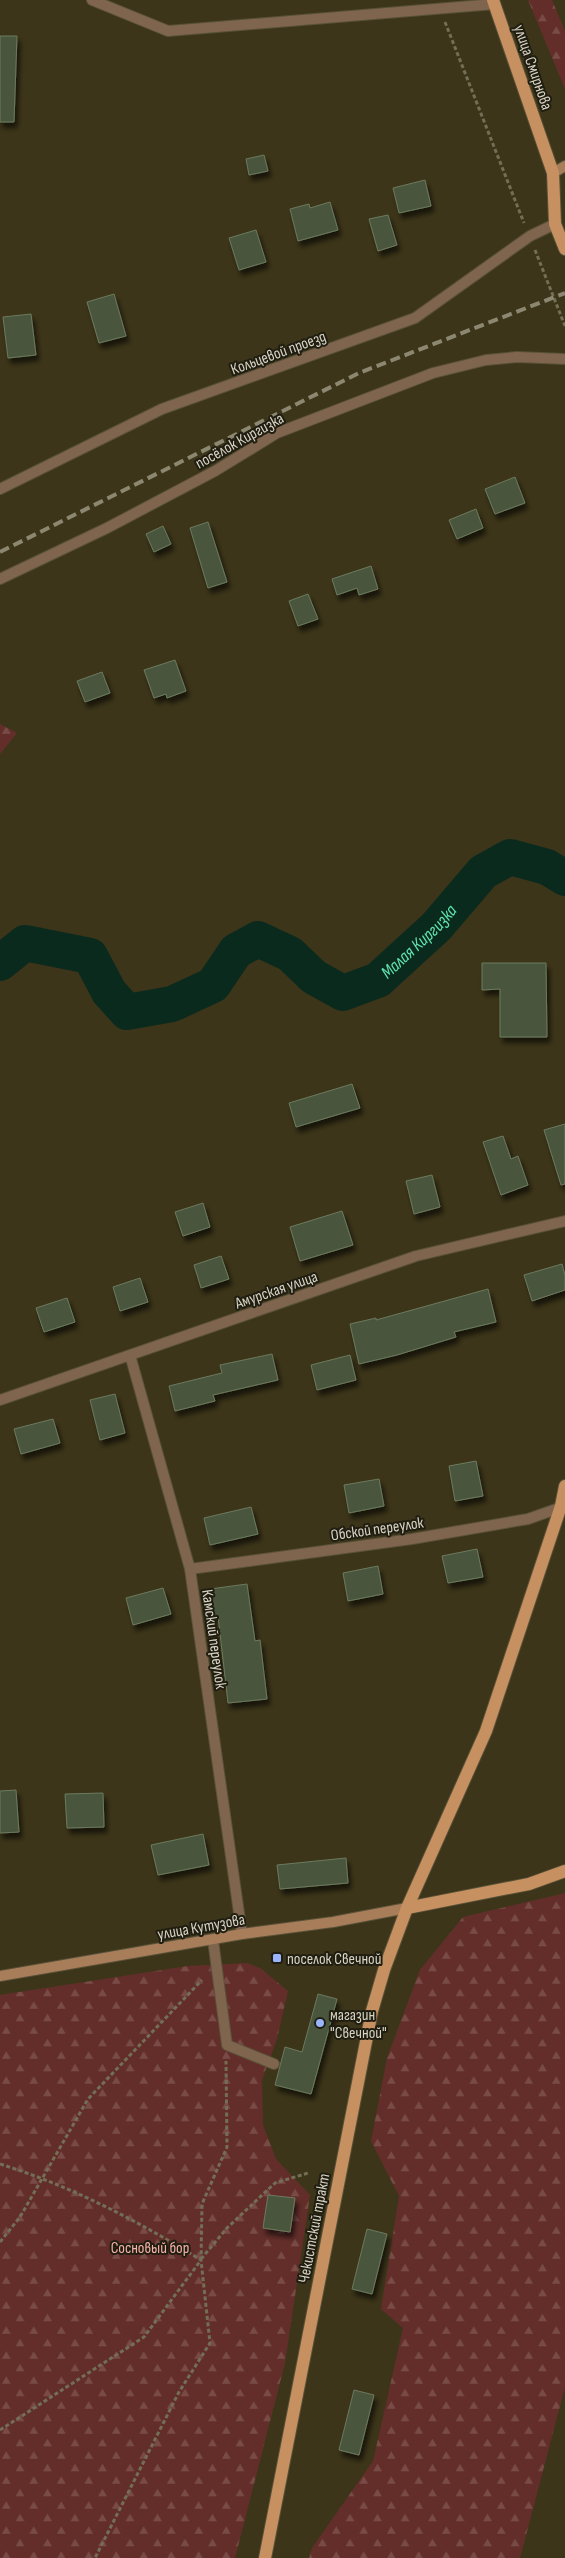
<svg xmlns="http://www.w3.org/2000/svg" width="565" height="2558" viewBox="0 0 565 2558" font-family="'Sofia Sans Condensed',sans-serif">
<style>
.forest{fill:url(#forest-firs)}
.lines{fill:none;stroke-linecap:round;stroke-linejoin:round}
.river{stroke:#0b2a1e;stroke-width:36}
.building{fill:#49563c;stroke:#6c7a5e;filter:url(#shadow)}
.lane-casing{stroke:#585138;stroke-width:12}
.street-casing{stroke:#585138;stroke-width:12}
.secondary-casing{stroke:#585138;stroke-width:12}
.primary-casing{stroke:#585138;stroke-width:14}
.path{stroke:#736e56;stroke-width:3;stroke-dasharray:4 2.5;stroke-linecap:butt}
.lane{stroke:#7f644e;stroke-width:10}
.street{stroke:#7f644e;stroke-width:10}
.secondary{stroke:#a87d59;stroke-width:10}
.primary{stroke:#c79061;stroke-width:12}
.rail{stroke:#8c8771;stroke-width:4;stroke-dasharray:10 5;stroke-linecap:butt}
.poi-dot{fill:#9ab5fd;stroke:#201d11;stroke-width:2}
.labels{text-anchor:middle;stroke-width:4;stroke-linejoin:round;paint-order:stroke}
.street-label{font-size:16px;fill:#d7d3c3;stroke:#201d11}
.poi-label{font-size:16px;fill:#d7d3c3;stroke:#201d11;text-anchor:start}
.park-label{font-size:16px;fill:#f6b0a8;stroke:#201d11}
.water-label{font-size:18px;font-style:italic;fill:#61e4b0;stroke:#201d11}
</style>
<defs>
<pattern id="forest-firs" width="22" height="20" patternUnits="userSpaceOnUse" patternTransform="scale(1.25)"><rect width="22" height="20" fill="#632e2a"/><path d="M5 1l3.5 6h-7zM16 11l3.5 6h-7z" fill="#794b47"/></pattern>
<filter id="shadow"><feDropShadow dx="3" dy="5.5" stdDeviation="2.5" flood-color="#0009"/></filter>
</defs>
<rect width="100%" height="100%" fill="#3c3519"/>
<path class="forest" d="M 528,0 L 552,0 L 565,31 L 565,89 Z
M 0,724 L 17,733 L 0,754 Z
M 565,1893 L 565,2387 L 520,2558 L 309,2558 L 312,2548 L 373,2461 L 403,2328 L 381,2309 L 399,2196 L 371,2141 L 387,2058 L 420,1970 L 463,1917 Z
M 247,1963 L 260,1968 L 288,1991 L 277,2039 L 262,2080 L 263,2125 L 276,2159 L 310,2195 L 285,2363 L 235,2558 L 0,2558 L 0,1995 L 188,1966 Z"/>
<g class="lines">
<path class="river" id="s1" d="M 0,963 L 25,943 L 90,956 L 109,992 L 127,1012 L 172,1004 L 213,985 L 236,951 L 258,939 L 290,954 L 314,977 L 343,993 L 378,980 L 436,927 L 483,872 L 510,857 L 547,867 L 565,878"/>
</g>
<path class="building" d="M 0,36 L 17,36 L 14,122 L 0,122 Z
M 264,155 L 268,171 L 249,175 L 246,159 Z
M 425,180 L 431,206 L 399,213 L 393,188 Z
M 330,202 L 338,230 L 298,241 L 290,209 L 309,204 L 310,208 Z
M 388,215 L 397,245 L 378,251 L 369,219 Z
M 256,230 L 266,262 L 239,270 L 229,238 Z
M 114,294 L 126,336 L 99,343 L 87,302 Z
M 31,314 L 36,355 L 8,358 L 3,317 Z
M 515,477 L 525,503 L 495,514 L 485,489 Z
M 476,509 L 483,528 L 457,539 L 449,520 Z
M 208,522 L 227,582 L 208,588 L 190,528 Z
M 163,526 L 171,544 L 154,552 L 146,534 Z
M 371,566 L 378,589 L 359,595 L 357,588 L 337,595 L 332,579 Z
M 308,594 L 318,619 L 298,626 L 289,601 Z
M 175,660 L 186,691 L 167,698 L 166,694 L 154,698 L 144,670 Z
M 102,672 L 110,693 L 85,702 L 77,681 Z
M 482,963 L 546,963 L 547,1037 L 500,1037 L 500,989 L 482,990 Z
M 352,1084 L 360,1108 L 296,1127 L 289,1103 Z
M 565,1124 L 565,1184 L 561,1185 L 544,1130 Z
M 503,1136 L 511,1159 L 518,1156 L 528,1185 L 501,1195 L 483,1142 Z
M 432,1175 L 440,1207 L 414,1214 L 406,1181 Z
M 203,1203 L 210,1227 L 183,1236 L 175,1212 Z
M 342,1211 L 353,1245 L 300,1261 L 290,1227 Z
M 221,1256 L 229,1279 L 201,1288 L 194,1265 Z
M 562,1264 L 565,1275 L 565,1290 L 532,1301 L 524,1275 Z
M 140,1278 L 148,1302 L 120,1311 L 113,1287 Z
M 488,1289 L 496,1322 L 454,1332 L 456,1337 L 397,1355 L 359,1364 L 350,1324 L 376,1318 L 376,1320 Z
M 67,1298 L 75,1322 L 44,1332 L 36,1308 Z
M 272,1354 L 278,1380 L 213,1395 L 215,1401 L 175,1411 L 169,1386 L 222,1373 L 220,1365 Z
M 350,1355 L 356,1380 L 317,1390 L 311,1365 Z
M 115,1394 L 125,1433 L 100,1440 L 90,1400 Z
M 53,1419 L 60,1443 L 21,1454 L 14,1429 Z
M 476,1461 L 483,1496 L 455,1501 L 449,1466 Z
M 379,1479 L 384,1506 L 349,1513 L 344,1485 Z
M 251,1507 L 258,1534 L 210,1545 L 204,1518 Z
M 477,1549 L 483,1577 L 448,1583 L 442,1556 Z
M 378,1566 L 383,1594 L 348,1601 L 343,1573 Z
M 247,1584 L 255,1641 L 260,1640 L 267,1699 L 228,1703 L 218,1616 L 214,1616 L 210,1589 Z
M 163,1588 L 171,1614 L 133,1625 L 126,1598 Z
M 16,1790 L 19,1832 L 0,1833 L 0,1791 Z
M 103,1793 L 104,1827 L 67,1828 L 65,1794 Z
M 203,1834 L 209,1865 L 158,1875 L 151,1845 Z
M 346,1858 L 348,1883 L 280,1889 L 277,1865 Z
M 318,1994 L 337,1999 L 311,2094 L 275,2085 L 285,2047 L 302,2052 Z
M 268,2195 L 295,2198 L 290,2232 L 263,2228 Z
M 367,2229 L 387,2234 L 372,2294 L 352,2289 Z
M 354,2390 L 374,2395 L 359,2455 L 339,2450 Z"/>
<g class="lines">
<g class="lane-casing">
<path id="lane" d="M 92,0 L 168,31 L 495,4
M 213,1940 L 227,2045 L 274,2064"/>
</g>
<g class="street-casing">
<path id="street" d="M 0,489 L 162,409 L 415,318 L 530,236 L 555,224
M 0,579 L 107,528 L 215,471 L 277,433 L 433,373 L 486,360 L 517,357 L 565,359
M 130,1355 L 190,1569 L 242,1934
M 0,1400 L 416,1256 L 565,1221
M 190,1569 L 412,1539 L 528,1519 L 565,1506"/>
</g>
<g class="secondary-casing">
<path id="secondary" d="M 553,173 L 565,166
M 0,1976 L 242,1934 L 333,1922 L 407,1908"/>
</g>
<g class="primary-casing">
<path id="primary" d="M 493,0 L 553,173 L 555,224 L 565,249
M 407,1908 L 529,1884 L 565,1871
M 265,2558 L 372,2011 L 384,1970 L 407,1908 L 486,1731 L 561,1506 L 565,1486"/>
</g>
<path class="path" d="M 445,22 L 524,223
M 535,250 L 565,326
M 0,2164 C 73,2187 136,2220 201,2260 L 210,2343 L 179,2392 L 95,2558
M 0,2242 L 20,2217 L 88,2099 L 202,1980
M 201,2259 L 227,2228 L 275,2183 L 308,2173
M 0,2430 L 144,2337 L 201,2260 L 202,2204 L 227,2147 L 226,2061"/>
<use href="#lane" class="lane"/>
<use href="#street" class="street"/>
<use href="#secondary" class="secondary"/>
<use href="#primary" class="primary"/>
<path class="rail" d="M 0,552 L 359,373 L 565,293"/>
</g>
<g class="poi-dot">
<rect x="272" y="1953" width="10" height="10" rx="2.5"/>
<circle cx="320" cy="2023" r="5"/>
</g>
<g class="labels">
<g class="street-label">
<text transform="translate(534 67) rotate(71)" y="6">улица Смирнова</text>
<text transform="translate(278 352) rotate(-20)" y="6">Кольцевой проезд</text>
<text transform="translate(239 440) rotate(-29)" y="6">посёлок Киргизка</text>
<text transform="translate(276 1289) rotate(-19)" y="6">Амурская улица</text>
<text transform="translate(377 1528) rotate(-8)" y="6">Обской переулок</text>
<text transform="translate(215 1639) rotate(82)" y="6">Камский переулок</text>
<text transform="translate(201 1926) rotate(-10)" y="6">улица Кутузова</text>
<text transform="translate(313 2228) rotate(-79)" y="6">Чекистский тракт</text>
</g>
<g class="poi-label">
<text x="287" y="1964">поселок Свечной</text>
<text x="330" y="2020">магазин<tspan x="330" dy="18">"Свечной"</tspan></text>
</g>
<g class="park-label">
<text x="150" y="2253">Сосновый бор</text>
</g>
<g class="water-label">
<text dy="6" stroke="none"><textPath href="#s1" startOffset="518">Малая Киргизка</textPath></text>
</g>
</g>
</svg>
